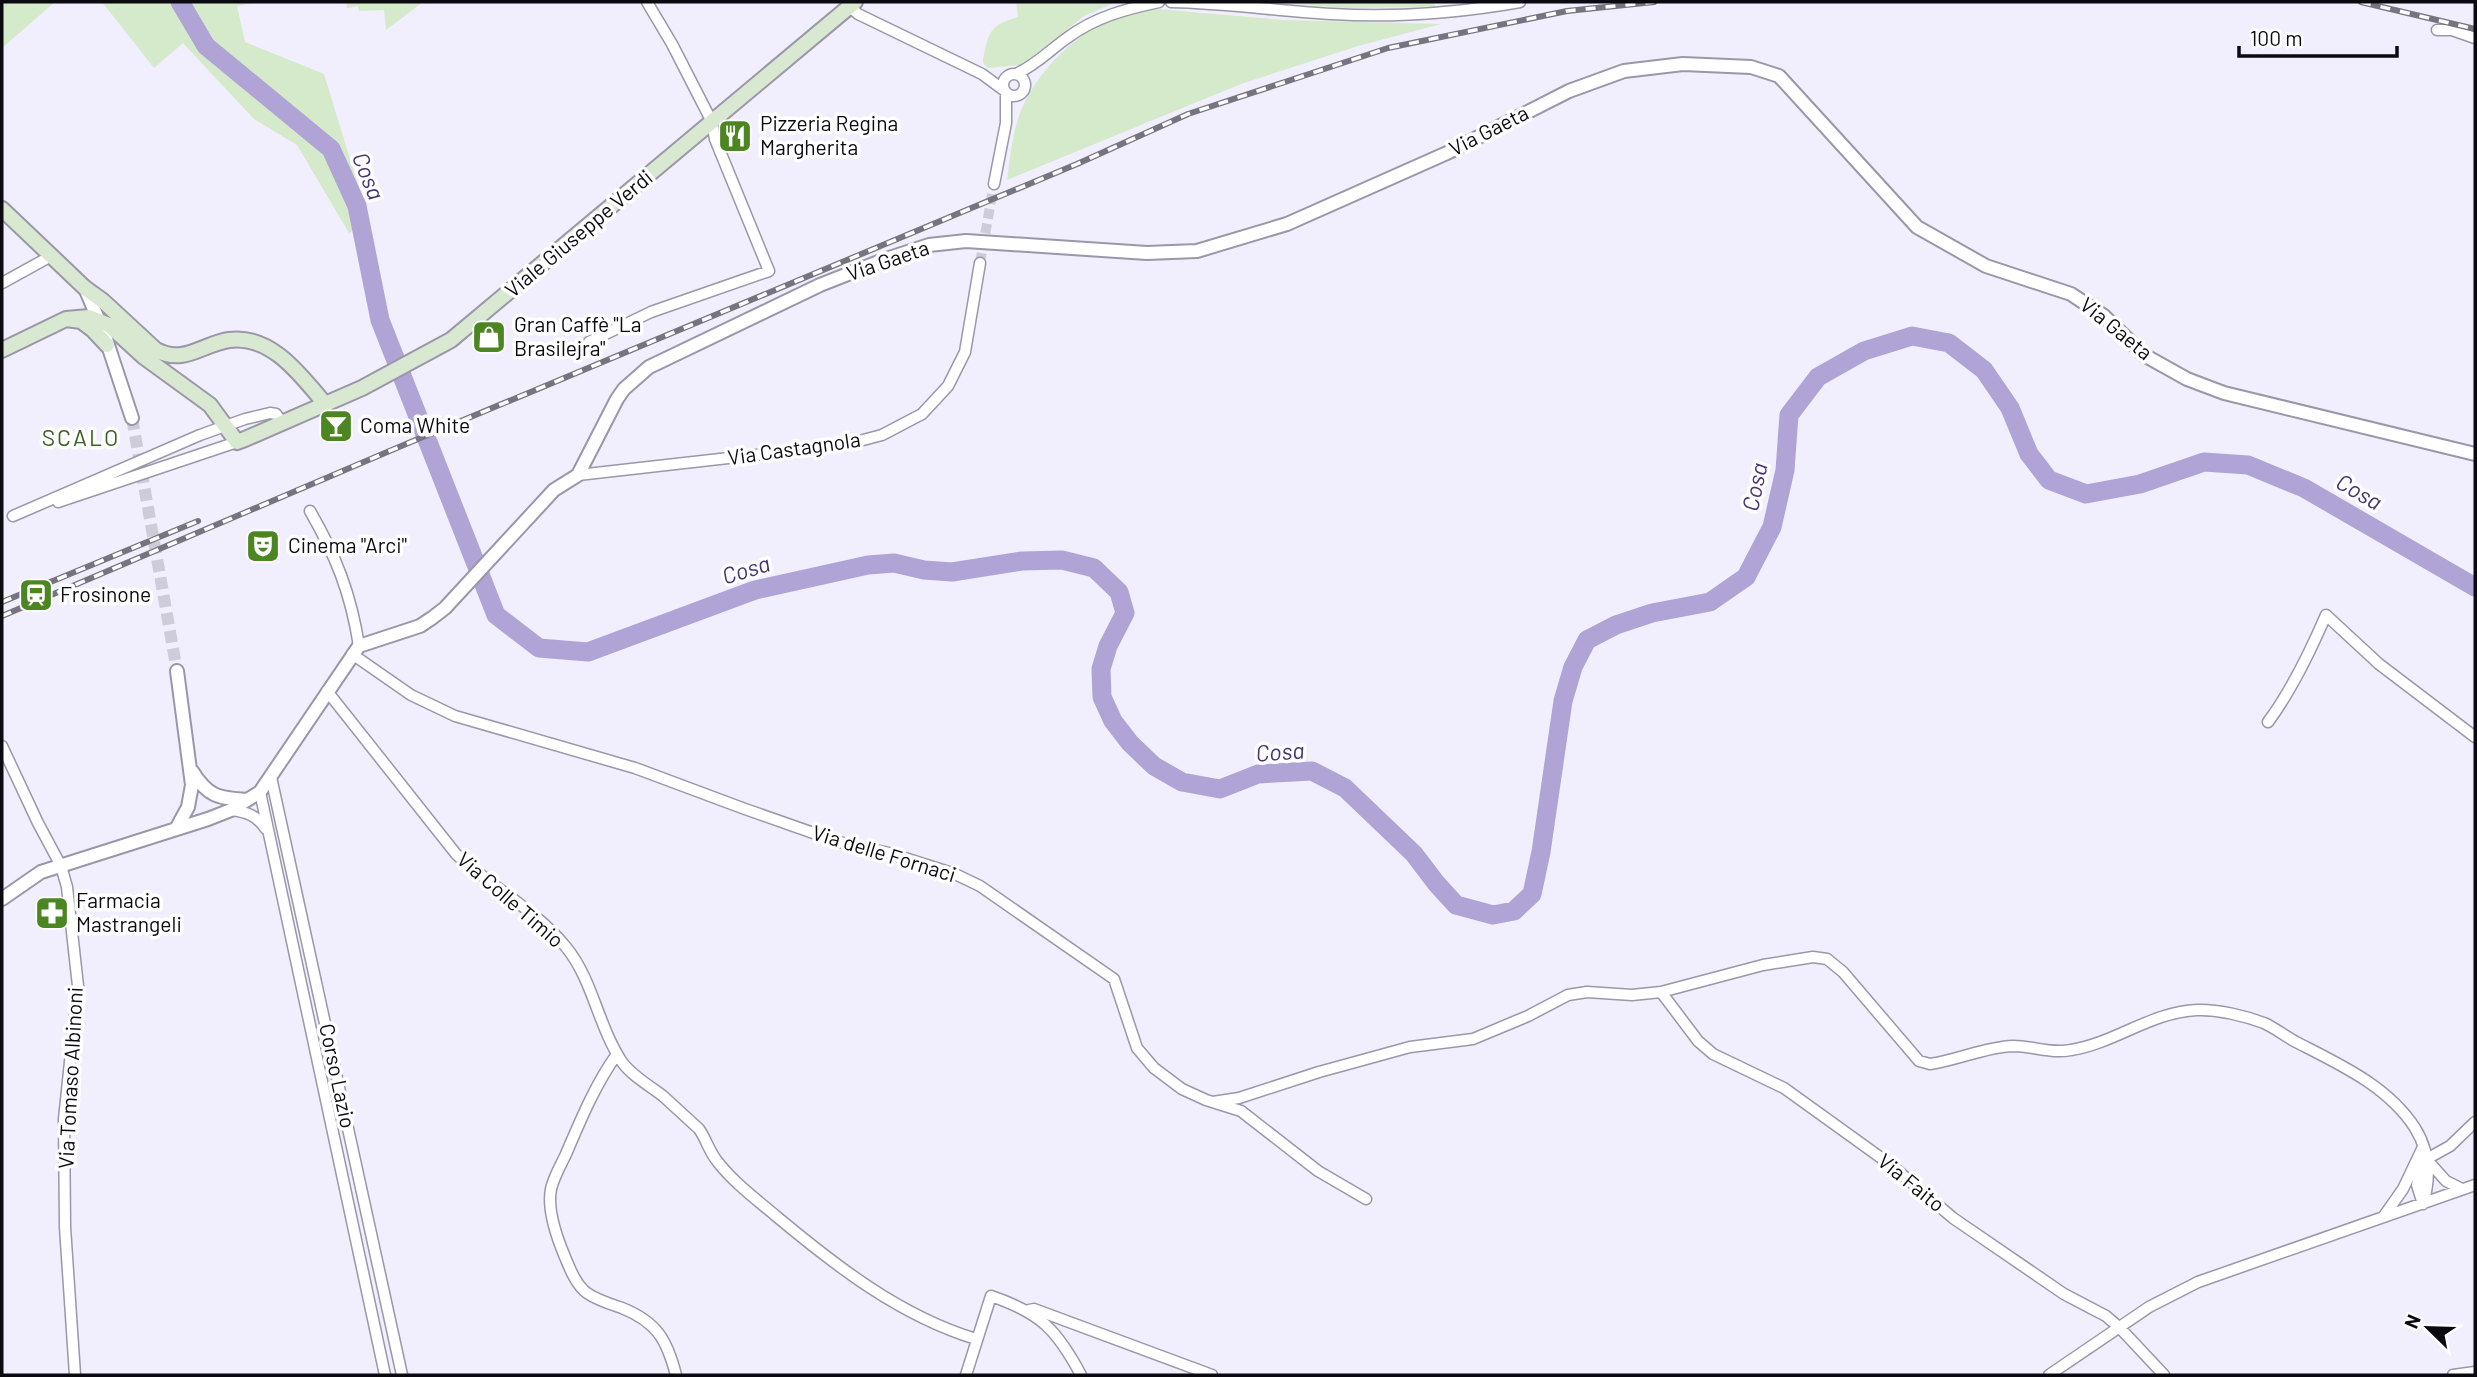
<svg xmlns="http://www.w3.org/2000/svg" width="2477" height="1377" viewBox="0 0 2477 1377" font-family="Barlow,sans-serif">
<style>
.green{fill:#d5eacb}
.lines{fill:none;stroke-linecap:round;stroke-linejoin:round}
.river{stroke:#afa4d5;stroke-width:19}
.minor-tunnel{stroke:#cfccda;stroke-width:10;stroke-dasharray:10 5;stroke-linecap:butt}
.tertiary-tunnel{stroke:#cfccda;stroke-width:12;stroke-dasharray:12 6;stroke-linecap:butt}
.minor-casing{stroke:#9a97a9;stroke-width:13}
.tertiary-casing{stroke:#9a97a9;stroke-width:16}
.secondary-casing{stroke:#9a97a9;stroke-width:18}
.minor{stroke:#fff;stroke-width:10}
.tertiary{stroke:#fff;stroke-width:12}
.secondary{stroke:#d9e8d0;stroke-width:14}
.rail-casing{stroke:#76747f;stroke-width:6}
.rail{stroke:#fefefe;stroke-width:3.5;stroke-dasharray:10;stroke-linecap:butt}
.labels{text-anchor:middle;stroke-width:7;stroke-linejoin:round;paint-order:stroke}
.poi-label{font-size:21px;fill:#0c0a11;stroke:#fefefe;text-anchor:start}
.street-label{font-size:21px;fill:#0c0a11;stroke:#fefefe}
.water-label{font-size:23px;font-style:italic;fill:#463471;stroke:#fefefe}
.neighbourhood-label{font-size:23px;letter-spacing:2px;fill:#3c6325;stroke:#fefefe}
</style>
<rect width="100%" height="100%" fill="#f1eefe"/>
<path class="green" d="M 2,2 L 55,2 L 2,48 Z
M 102,2 L 256,2 L 237,6 L 245,42 L 324,74 L 369,221 L 349,233 L 297,145 L 254,119 L 183,43 L 154,68 Z
M 346,2 L 423,2 L 386,30 L 384,10 L 359,11 L 358,6 L 347,8 Z
M 1016,2 L 1116,2 L 1084,16 L 1022,65 L 988,68 L 983,63 L 983,59 C 989,31 990,25 1018,17 Z
M 1271,2 L 1433,2 L 1436,7 L 1344,8 Z
M 1158,9 L 1282,20 L 1441,24 L 1358,46 L 1241,84 L 1007,180 C 1010,158 1012,136 1019,116 C 1032,78 1073,34 1110,20 C 1126,14 1141,11 1158,9 Z"/>
<g class="lines">
<path class="river" d="M 180,2 L 206,46 L 331,149 L 357,206 L 380,320 L 496,615 L 539,648 L 588,652 L 755,590 L 868,565 L 894,563 L 924,570 L 952,572 L 1022,561 L 1062,560 L 1094,568 L 1119,592 L 1125,613 L 1108,646 L 1101,669 L 1102,697 L 1113,721 L 1130,743 L 1154,766 L 1182,782 L 1220,789 L 1258,774 L 1312,771 L 1345,788 L 1414,854 L 1436,883 L 1456,905 L 1493,915 L 1514,911 L 1532,894 L 1541,852 L 1563,701 L 1573,667 L 1587,640 L 1616,625 L 1652,613 L 1710,602 L 1746,577 L 1772,527 L 1785,470 L 1789,415 L 1818,377 L 1864,351 L 1912,336 L 1949,343 L 1984,370 L 2010,408 L 2029,454 L 2049,480 L 2086,494 L 2140,484 L 2204,462 L 2248,465 L 2304,488 L 2475,587"/>
<path class="minor-tunnel" d="M 980,263 L 994,184"/>
<path class="tertiary-tunnel" d="M 132,418 L 177,671"/>
<g class="minor-casing">
<path id="minor" d="M 1171,2 C 1225,3 1278,11 1332,14 C 1396,18 1457,13 1520,2
M 850,7 L 858,14 L 982,74 L 1005,91
M 2437,30 L 2452,30 L 2475,38
M 1018,73 C 1037,64 1050,50 1067,38 C 1095,17 1126,9 1159,2
M1003 85a11 11 0 1 1 22 0a11 11 0 1 1-22 0Z
M 994,184 L 1006,123 L 1006,93
M 2,283 L 51,256
M 589,342 L 651,312 L 769,271 L 715,139 L 712,122 L 672,44 L 647,2
M 578,475 L 844,445 L 882,435 L 922,414 L 948,386 L 965,352 L 980,263
M 58,502 L 237,442
M 310,511 C 336,556 351,594 359,646
M 13,516 L 200,435 L 245,419 L 270,413 L 276,414 L 283,423
M 352,654 L 411,695 L 455,716 L 635,768 L 745,809 L 839,842 L 889,853 L 955,874 L 980,886 L 1114,979 L 1137,1048 L 1154,1068 L 1182,1089 L 1206,1100 L 1241,1111 L 1318,1171 L 1366,1199
M 327,691 L 456,854 C 491,887 535,909 566,947 C 593,980 598,1026 622,1062 C 632,1076 650,1086 663,1096 C 675,1107 687,1118 699,1129 C 706,1139 709,1151 717,1161 C 733,1182 756,1199 776,1216 C 836,1266 900,1316 976,1339
M 2268,722 C 2292,690 2310,652 2326,615 L 2379,664 L 2475,737
M 2,746 L 38,823 L 61,866 L 67,887 L 78,986 L 64,1119 L 65,1227 L 75,1375
M 271,777 L 402,1375
M 260,792 L 385,1375
M 231,810 C 247,812 256,815 266,829
M 1661,992 L 1698,1041 L 1713,1054 L 1784,1088 L 1891,1165 L 1953,1218 L 2064,1294 L 2106,1316 L 2120,1328 L 2164,1375
M 617,1054 C 595,1085 581,1119 566,1154 C 561,1165 554,1176 551,1189 C 547,1209 557,1238 565,1257 C 570,1269 576,1285 587,1293 C 597,1300 610,1304 622,1308 C 657,1322 667,1340 676,1375
M 1213,1102 L 1239,1098 L 1319,1072 L 1410,1047 L 1473,1039 L 1528,1016 L 1568,995 L 1587,992 L 1632,995 L 1661,992 L 1763,965 L 1813,957 L 1827,959 L 1843,972 L 1919,1061 L 1930,1064 C 1958,1060 1985,1047 2013,1046 C 2033,1046 2051,1054 2071,1050 C 2115,1043 2151,1012 2197,1010 C 2217,1009 2245,1016 2264,1023 C 2275,1028 2285,1036 2296,1042 C 2339,1064 2388,1086 2415,1128 C 2430,1152 2431,1177 2423,1204
M 2422,1158 L 2417,1185 L 2423,1204
M 2423,1161 L 2450,1146 L 2475,1122
M 2429,1162 L 2446,1181 L 2462,1189
M 2384,1216 L 2403,1189 L 2423,1147
M 1029,1310 L 1034,1309 L 1212,1375
M 966,1375 L 991,1296 C 1041,1313 1057,1330 1081,1375
M 2049,1375 L 2149,1307 L 2198,1282 L 2475,1185
M 2453,1375 L 2475,1372"/>
</g>
<g class="tertiary-casing">
<path id="tertiary" d="M 85,288 L 104,333 L 132,418
M 192,771 C 208,797 218,798 247,800
M 176,829 L 188,807 L 192,785 L 177,671
M 2,899 L 41,872 L 208,819 L 231,810 L 260,792 L 359,646 L 420,626 L 432,618 L 445,608 L 554,490 L 578,475 L 617,399 L 624,389 L 649,367 L 670,357 L 820,285 L 886,259 L 929,245 L 966,241 L 1147,253 L 1197,251 L 1287,224 L 1447,153 L 1569,91 L 1624,71 L 1683,64 L 1751,67 L 1779,76 L 1917,227 L 1986,266 L 2071,294 L 2104,316 L 2144,355 L 2187,379 L 2224,393 L 2475,454"/>
</g>
<g class="secondary-casing">
<path id="secondary" d="M 2,209 L 85,288 L 103,301 L 156,350 C 184,365 202,344 229,340 C 272,334 302,377 326,405
M 66,319 L 89,317 L 109,325 L 144,357 L 210,405 L 237,442 L 245,439 L 362,388 L 451,340 L 855,2
M 2,350 L 66,319 L 81,321 L 93,330 L 107,345"/>
</g>
<use href="#minor" class="minor"/>
<use href="#tertiary" class="tertiary"/>
<use href="#secondary" class="secondary"/>
<g class="rail-casing">
<path id="rail" d="M 2361,2 L 2475,29
M 2,602 L 198,521
M 2,616 L 406,444 L 1077,164 L 1188,114 L 1388,48 L 1567,11 L 1654,2"/>
</g>
<use href="#rail" class="rail"/>
</g>
<defs>
<g id="restaurant-square" transform="scale(1.75)"><rect x="-9" y="-9" width="18" height="18" rx="4" fill="#4c8623" stroke="#fefefe"/><path d="M-5-6h1v4h1v-4h1v4h1v-4h1v5L-1.5 .5V6h-2V.5L-5-1ZM5-6V6H3V1.5H1.5Q1.5-4 5-6Z" fill="#fff"/></g>
<g id="shop-square" transform="scale(1.75)"><rect x="-9" y="-9" width="18" height="18" rx="4" fill="#4c8623" stroke="#fefefe"/><path d="M-5-2.5h2.3a2.7 3.5 0 0 1 5.4 0H5L5.5 6h-11ZM-1.5-2.5h3a1.5 2.3 0 0 0-3 0Z" fill="#fff"/></g>
<g id="bar-square" transform="scale(1.75)"><rect x="-9" y="-9" width="18" height="18" rx="4" fill="#4c8623" stroke="#fefefe"/><path d="M-6-5H6L.8 .8V4.5H3.5V6h-7V4.5H-.8V.8Z" fill="#fff"/></g>
<g id="theatre-square" transform="scale(1.75)"><rect x="-9" y="-9" width="18" height="18" rx="4" fill="#4c8623" stroke="#fefefe"/><path d="M-5-5.5Q0-4 5-5.5V0Q5 5 0 6Q-5 5-5 0ZM-3.3-2.5H-1v1.5H-3.3ZM1-2.5H3.3v1.5H1ZM-2.8 1Q0 5.5 2.8 1Z" fill="#fff"/></g>
<g id="station-square" transform="scale(1.75)"><rect x="-9" y="-9" width="18" height="18" rx="4" fill="#4c8623" stroke="#fefefe"/><path d="M-3-6H3Q5-6 5-4V2Q5 4 3 4L4.5 6H3L1.5 4h-3L-3 6H-4.5L-3 4Q-5 4-5 2V-4Q-5-6-3-6ZM-3.5-4v3h7v-3ZM-3.5 1v1.5H-2V1ZM2 1v1.5H3.5V1Z" fill="#fff"/></g>
<g id="pharmacy-square" transform="scale(1.75)"><rect x="-9" y="-9" width="18" height="18" rx="4" fill="#4c8623" stroke="#fefefe"/><path d="M-2-6h4v4h4v4h-4v4h-4v-4h-4v-4h4Z" fill="#fff"/></g>
</defs>
<g fill-rule="evenodd">
<use href="#restaurant-square" x="735" y="136"/>
<use href="#shop-square" x="489" y="337"/>
<use href="#bar-square" x="336" y="426"/>
<use href="#theatre-square" x="263" y="546"/>
<use href="#station-square" x="36" y="595"/>
<use href="#pharmacy-square" x="52" y="913"/>
</g>
<g class="labels">
<g class="poi-label">
<text x="760" y="131">Pizzeria Regina<tspan x="760" dy="24">Margherita</tspan></text>
<text x="514" y="332">Gran Caffè "La<tspan x="514" dy="24">Brasilejra"</tspan></text>
<text x="360" y="433">Coma White</text>
<text x="288" y="553">Cinema "Arci"</text>
<text x="60" y="602">Frosinone</text>
<text x="76" y="908">Farmacia<tspan x="76" dy="24">Mastrangeli</tspan></text>
</g>
<g class="street-label">
<text transform="translate(1489 131) rotate(-27)" y="7">Via Gaeta</text>
<text transform="translate(579 234) rotate(-40)" y="7">Viale Giuseppe Verdi</text>
<text transform="translate(888 261) rotate(-19)" y="7">Via Gaeta</text>
<text transform="translate(2116 329) rotate(39)" y="7">Via Gaeta</text>
<text transform="translate(794 449) rotate(-8)" y="7">Via Castagnola</text>
<text transform="translate(884 854) rotate(17)" y="7">Via delle Fornaci</text>
<text transform="translate(510 900) rotate(41)" y="7">Via Colle Timio</text>
<text transform="translate(337 1076) rotate(78)" y="7">Corso Lazio</text>
<text transform="translate(71 1078) rotate(-87)" y="7">Via Tomaso Albinoni</text>
<text transform="translate(1911 1183) rotate(39)" y="7">Via Faito</text>
</g>
<g class="water-label">
<text transform="translate(368 176) rotate(68)" y="8">Cosa</text>
<text transform="translate(1755 487) rotate(-78)" y="8">Cosa</text>
<text transform="translate(2359 492) rotate(30)" y="8">Cosa</text>
<text transform="translate(746 570) rotate(-17)" y="8">Cosa</text>
<text transform="translate(1280 752) rotate(-4)" y="8">Cosa</text>
</g>
<g class="neighbourhood-label">
<text x="81" y="446">SCALO</text>
</g>
</g>
<rect width="2477" height="1377" fill="none" stroke="#0c0a11" stroke-width="7"/>
<g transform="translate(2428 1328) rotate(293)" stroke="#fefefe" stroke-width="5" paint-order="stroke">
<path d="M0-5L12 26L0 18L-12 26Z" fill="#0c0a11"/>
<text y="-10" font-size="19" font-weight="bold" text-anchor="middle" fill="#0c0a11">N</text>
</g>
<path d="M2239 46v10h158v-10" fill="none" stroke="#0c0a11" stroke-width="3.5"/>
<text x="2250" y="46" font-size="21" fill="#0c0a11" stroke="#fefefe" stroke-width="5" paint-order="stroke">100 m</text>
</svg>
